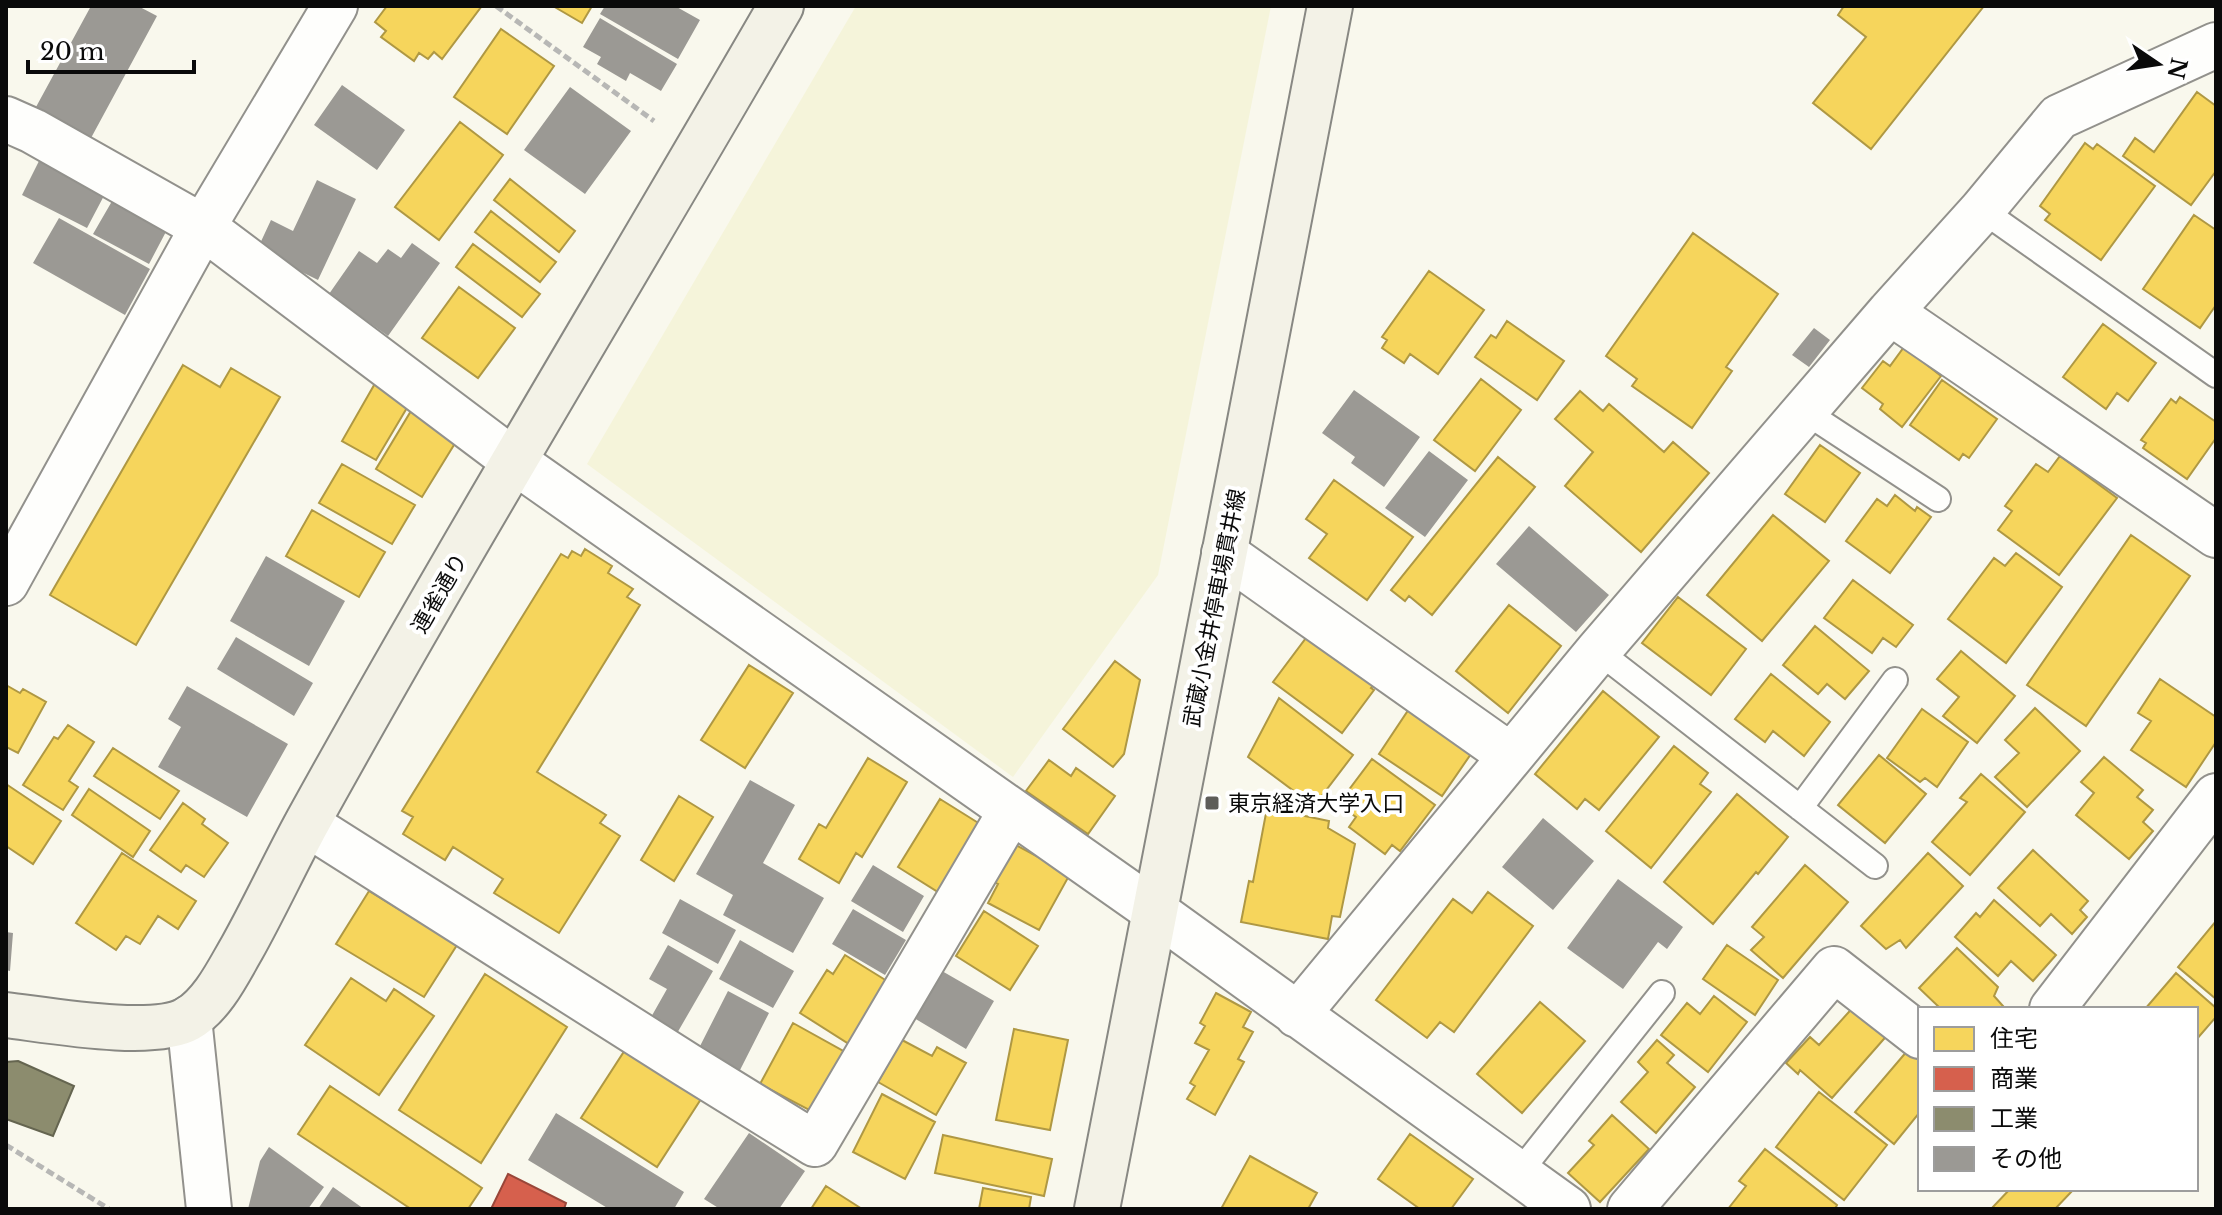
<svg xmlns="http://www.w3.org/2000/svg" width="2222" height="1215" viewBox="0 0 2222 1215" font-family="'Libre Baskerville','Noto Sans JP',serif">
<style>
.farmland{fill:#f5f4da}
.homes{fill:#f6d55c;stroke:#af9843;stroke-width:2}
.shops{fill:#d6604d;stroke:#994639;stroke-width:2}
.industry{fill:#8c8c6e;stroke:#656550;stroke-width:2}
.building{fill:#9b9994}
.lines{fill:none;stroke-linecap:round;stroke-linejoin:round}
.lane-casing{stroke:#92918c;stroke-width:28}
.street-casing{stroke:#92918c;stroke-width:48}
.secondary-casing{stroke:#888883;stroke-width:48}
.path{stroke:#b7b7b5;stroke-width:5;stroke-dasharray:8 4;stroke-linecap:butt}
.lane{stroke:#fefefc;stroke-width:24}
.street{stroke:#fefefc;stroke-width:44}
.secondary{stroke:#f3f2e7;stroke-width:44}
.poi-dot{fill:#5e5d59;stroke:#fff;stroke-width:3}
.labels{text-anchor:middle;stroke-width:8;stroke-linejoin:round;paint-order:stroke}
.street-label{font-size:22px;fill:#0a0a0a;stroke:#fff}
.poi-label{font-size:22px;fill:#0a0a0a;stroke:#fff;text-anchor:start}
</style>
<rect width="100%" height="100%" fill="#f9f8ed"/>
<path class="farmland" d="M 856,6 L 1271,6 L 1158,575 L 1013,777 L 587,464 Z"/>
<path class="homes" d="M 387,6 L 480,6 L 481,7 L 442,59 L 434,52 L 428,59 L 419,53 L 414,61 L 381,37 L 386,31 L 375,22 Z
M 553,6 L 592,6 L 582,23 Z
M 1844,6 L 1984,6 L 1871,149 L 1813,103 L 1866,37 L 1838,15 Z
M 501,29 L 554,66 L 507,134 L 454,97 Z
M 2197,92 L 2216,106 L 2216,171 L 2191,205 L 2123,156 L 2135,138 L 2154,152 Z
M 460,122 L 503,155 L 439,240 L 395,207 Z
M 2085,143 L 2093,149 L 2097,144 L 2155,186 L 2101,260 L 2045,220 L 2050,214 L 2040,206 Z
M 510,179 L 575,231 L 559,252 L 494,200 Z
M 491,211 L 556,262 L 540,282 L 475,232 Z
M 2194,215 L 2216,230 L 2216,305 L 2200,328 L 2143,289 Z
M 1693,233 L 1778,294 L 1726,367 L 1732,371 L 1692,428 L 1632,386 L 1637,379 L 1606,356 Z
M 473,244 L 540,294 L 522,317 L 456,267 Z
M 1429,271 L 1484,310 L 1438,374 L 1410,354 L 1404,363 L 1382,348 L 1387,340 L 1382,337 Z
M 459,287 L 515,328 L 478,378 L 422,338 Z
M 1507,321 L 1564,361 L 1537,400 L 1475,357 L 1491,335 L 1496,338 Z
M 2103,324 L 2156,363 L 2128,401 L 2117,393 L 2106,409 L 2063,377 Z
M 1904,347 L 1941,376 L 1902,427 L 1880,409 L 1883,404 L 1862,388 L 1883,361 L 1890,366 Z
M 183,365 L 220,387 L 231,368 L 280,397 L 136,645 L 50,595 Z
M 1481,379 L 1521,410 L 1475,471 L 1434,440 Z
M 377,380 L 411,401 L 376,460 L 342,441 Z
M 1942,380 L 1997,419 L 1969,458 L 1963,454 L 1959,460 L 1910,425 Z
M 1580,391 L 1603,411 L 1609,404 L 1664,452 L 1673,442 L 1709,473 L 1641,552 L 1565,486 L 1593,452 L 1555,419 Z
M 2180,397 L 2216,422 L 2216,438 L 2187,479 L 2143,448 L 2146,443 L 2141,440 L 2171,399 L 2176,403 Z
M 411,411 L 457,440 L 422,497 L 376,469 Z
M 1820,445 L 1860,473 L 1825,522 L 1785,494 Z
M 2060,456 L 2117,498 L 2059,575 L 1998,530 L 2012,511 L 2005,506 L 2036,464 L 2048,472 Z
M 1498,457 L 1535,487 L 1432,615 L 1409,596 L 1405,601 L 1391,590 Z
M 342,464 L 415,505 L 392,544 L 319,503 Z
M 1334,480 L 1413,537 L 1367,600 L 1309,558 L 1327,534 L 1306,519 Z
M 1895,495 L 1915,511 L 1917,507 L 1931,517 L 1890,573 L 1846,541 L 1877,499 L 1887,506 Z
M 312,510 L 385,552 L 359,597 L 286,556 Z
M 1773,515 L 1829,561 L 1762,641 L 1707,595 Z
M 2131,535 L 2190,576 L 2086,726 L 2027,685 Z
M 585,549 L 612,566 L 608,573 L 633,589 L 627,597 L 640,605 L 537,772 L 606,815 L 600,823 L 620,836 L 559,933 L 494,893 L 503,879 L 453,847 L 445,860 L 403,834 L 413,817 L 402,811 L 561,554 L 568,558 L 572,551 L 581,556 Z
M 2016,553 L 2062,587 L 2006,663 L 1948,619 L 1994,558 L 2005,566 Z
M 1853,580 L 1913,625 L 1896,647 L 1883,638 L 1872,653 L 1824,618 Z
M 1678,597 L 1746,649 L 1711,695 L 1642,643 Z
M 1509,605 L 1561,646 L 1508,713 L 1456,671 Z
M 1815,626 L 1869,671 L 1845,699 L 1827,684 L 1818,694 L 1783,665 Z
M 1312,630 L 1378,680 L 1371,688 L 1374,690 L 1342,733 L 1273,682 Z
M 1961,651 L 2015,696 L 1977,743 L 1943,716 L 1959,697 L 1937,679 Z
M 1115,661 L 1140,680 L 1124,754 L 1113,767 L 1063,729 Z
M 749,665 L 793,693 L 745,768 L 701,740 Z
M 1771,674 L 1830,722 L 1804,756 L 1773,731 L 1765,742 L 1735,719 Z
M 2160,679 L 2216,717 L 2216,742 L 2186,787 L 2131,750 L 2151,721 L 2138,713 Z
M 6,685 L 20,693 L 23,689 L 46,702 L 18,753 L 6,747 Z
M 1603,691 L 1659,737 L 1599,810 L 1585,799 L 1577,809 L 1535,774 Z
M 1279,698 L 1353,755 L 1314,806 L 1248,757 Z
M 2035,708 L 2080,751 L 2027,807 L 1995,777 L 2019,753 L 2005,740 Z
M 1409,709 L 1473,751 L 1442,796 L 1379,754 Z
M 1922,709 L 1968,742 L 1937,787 L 1925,778 L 1920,782 L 1887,758 Z
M 68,725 L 94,742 L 69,781 L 78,787 L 63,810 L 23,785 L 54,737 L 58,739 Z
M 1674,746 L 1708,773 L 1700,784 L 1711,792 L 1651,868 L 1606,831 Z
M 113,748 L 179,791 L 160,819 L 94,776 Z
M 1879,755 L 1926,794 L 1885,843 L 1838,805 Z
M 2104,757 L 2143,790 L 2137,797 L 2153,810 L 2143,822 L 2153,831 L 2129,859 L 2076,815 L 2094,793 L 2081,782 Z
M 868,758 L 907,782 L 862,857 L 856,853 L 839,883 L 799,859 L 819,824 L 826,828 Z
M 1372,759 L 1435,805 L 1400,851 L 1392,845 L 1385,854 L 1349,827 L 1356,817 L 1346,810 L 1353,800 L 1345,795 Z
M 1049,760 L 1071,776 L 1076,768 L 1115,796 L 1088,834 L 1026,791 Z
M 1981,774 L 2025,812 L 1970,875 L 1932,842 L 1967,802 L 1960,798 Z
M 6,784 L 61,821 L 33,864 L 6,846 Z
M 89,789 L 150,831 L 133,857 L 72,815 Z
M 1737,794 L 1788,837 L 1758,874 L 1756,872 L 1713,924 L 1664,882 Z
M 679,796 L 713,817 L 674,881 L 641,860 Z
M 940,799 L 980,824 L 938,892 L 898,867 Z
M 183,803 L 205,819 L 202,824 L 228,843 L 204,877 L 186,865 L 181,872 L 150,850 Z
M 1267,808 L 1329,821 L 1328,828 L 1355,844 L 1340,917 L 1332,916 L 1328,939 L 1241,922 L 1249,881 L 1253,882 Z
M 1014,844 L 1070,874 L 1039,930 L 988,903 L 998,884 L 993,882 Z
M 2033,850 L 2088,901 L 2080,910 L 2087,917 L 2072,934 L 2051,914 L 2040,926 L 1998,888 Z
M 122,853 L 196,901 L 178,929 L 158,916 L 140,944 L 126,936 L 116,950 L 76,923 Z
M 1928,853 L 1963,886 L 1906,948 L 1900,940 L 1886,949 L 1861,926 Z
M 1805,865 L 1848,902 L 1783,978 L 1751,950 L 1764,937 L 1752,927 Z
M 369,891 L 457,945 L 424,997 L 336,944 Z
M 1488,892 L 1533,926 L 1454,1032 L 1440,1022 L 1427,1038 L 1376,1000 L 1453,899 L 1472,913 Z
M 1994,900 L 2056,955 L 2033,981 L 2011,961 L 1998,976 L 1955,937 L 1976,913 L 1980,917 Z
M 984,911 L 1038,946 L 1010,990 L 956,956 Z
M 2216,921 L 2216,999 L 2178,967 Z
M 1727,945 L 1778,980 L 1755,1015 L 1703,979 Z
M 1957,948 L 1998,987 L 1994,996 L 2003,1006 L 2000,1009 L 1941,1009 L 1919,988 Z
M 845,955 L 887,981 L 849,1044 L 800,1013 L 827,970 L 833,974 Z
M 2176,973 L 2216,1008 L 2216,1017 L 2196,1040 L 2196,1009 L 2145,1009 Z
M 485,974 L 567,1027 L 481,1163 L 399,1110 Z
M 351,978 L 386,1001 L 394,989 L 434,1016 L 379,1095 L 305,1045 Z
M 1216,993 L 1251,1012 L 1243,1027 L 1253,1032 L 1238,1059 L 1244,1062 L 1215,1115 L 1187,1099 L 1195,1086 L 1190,1083 L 1209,1050 L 1195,1043 L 1205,1026 L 1200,1023 Z
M 1714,996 L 1747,1022 L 1708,1072 L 1661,1035 L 1687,1003 L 1700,1014 Z
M 1540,1002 L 1585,1041 L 1522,1113 L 1477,1074 Z
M 1857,1003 L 1890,1032 L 1832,1098 L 1800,1070 L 1798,1074 L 1786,1063 L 1810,1037 L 1819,1045 Z
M 793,1023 L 845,1052 L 813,1112 L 760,1084 Z
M 1014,1029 L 1068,1040 L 1050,1130 L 996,1120 Z
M 902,1040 L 932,1056 L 937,1047 L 966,1063 L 936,1115 L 878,1082 Z
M 1657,1040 L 1674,1055 L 1667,1063 L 1695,1087 L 1656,1133 L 1621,1102 L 1648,1072 L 1638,1062 Z
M 625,1050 L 701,1099 L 657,1167 L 581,1118 Z
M 1908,1050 L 1920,1060 L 1920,1112 L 1894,1144 L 1855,1112 Z
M 330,1086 L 482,1188 L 468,1209 L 411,1209 L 298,1134 Z
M 1819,1092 L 1887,1145 L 1844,1200 L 1776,1147 Z
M 882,1094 L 935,1122 L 905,1179 L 853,1152 Z
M 1612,1115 L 1649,1149 L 1600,1202 L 1568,1173 L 1594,1145 L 1589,1141 Z
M 1410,1134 L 1473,1179 L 1451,1209 L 1420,1209 L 1378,1179 Z
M 943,1135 L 1052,1159 L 1044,1196 L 935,1173 Z
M 1765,1149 L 1837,1205 L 1835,1209 L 1728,1209 L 1746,1186 L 1739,1181 Z
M 1250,1156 L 1317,1193 L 1308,1209 L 1221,1209 Z
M 826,1186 L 862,1209 L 811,1209 Z
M 983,1188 L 1031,1197 L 1029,1209 L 979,1209 Z
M 2010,1189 L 2074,1189 L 2055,1209 L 1991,1209 Z"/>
<path class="shops" d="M 508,1174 L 566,1203 L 564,1209 L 491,1209 Z"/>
<path class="industry" d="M 18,1061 L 74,1086 L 53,1136 L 6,1119 L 6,1062 Z"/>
<path class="building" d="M 91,6 L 138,6 L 157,16 L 91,138 L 36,107 Z
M 605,6 L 675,6 L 700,20 L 678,59 L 600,14 Z
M 600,18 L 677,64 L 661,91 L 630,73 L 626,81 L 597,64 L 601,57 L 583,47 Z
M 342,85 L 405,130 L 377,170 L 314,125 Z
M 570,87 L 631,131 L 585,194 L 524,150 Z
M 42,155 L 107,190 L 87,228 L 22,195 Z
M 317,180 L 356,199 L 318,280 L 257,250 L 271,220 L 293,231 Z
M 115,196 L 169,226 L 149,264 L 93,234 Z
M 59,218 L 150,269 L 125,315 L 33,263 Z
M 412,243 L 440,263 L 388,336 L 329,294 L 359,251 L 377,263 L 388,249 L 401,258 Z
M 1814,328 L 1830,340 L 1809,367 L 1792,355 Z
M 1354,390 L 1420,437 L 1384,487 L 1351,463 L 1355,457 L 1322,433 Z
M 1429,451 L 1468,480 L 1425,537 L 1385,508 Z
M 1529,526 L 1609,595 L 1576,632 L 1496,564 Z
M 266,556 L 345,601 L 309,666 L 230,621 Z
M 236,637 L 313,683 L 294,716 L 217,669 Z
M 187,686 L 288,744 L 247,817 L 158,767 L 181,727 L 168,719 Z
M 750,780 L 795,805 L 763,863 L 824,898 L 793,953 L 723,915 L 733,895 L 696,874 Z
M 1543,818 L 1594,861 L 1553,910 L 1502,867 Z
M 873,865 L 924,896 L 903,932 L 851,901 Z
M 1618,879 L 1683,927 L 1667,949 L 1658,942 L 1623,989 L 1567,948 Z
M 680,899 L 736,930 L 718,964 L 662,933 Z
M 853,909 L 906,940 L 885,975 L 832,944 Z
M 6,932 L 13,933 L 10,971 L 6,970 Z
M 740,940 L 794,971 L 773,1008 L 719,979 Z
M 668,945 L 713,971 L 676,1035 L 650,1019 L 667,989 L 649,979 Z
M 942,971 L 994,1001 L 966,1049 L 914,1018 Z
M 728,991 L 769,1013 L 738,1074 L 697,1052 Z
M 556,1113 L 684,1192 L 674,1209 L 609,1209 L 528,1160 Z
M 749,1133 L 805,1171 L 779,1209 L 720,1209 L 704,1199 Z
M 269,1147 L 324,1187 L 308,1209 L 248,1209 L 260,1161 Z
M 333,1187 L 364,1209 L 318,1209 Z"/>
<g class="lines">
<g class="lane-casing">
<path id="lane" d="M 1982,210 L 2216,375
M 1804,411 L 1938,499
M 1598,651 L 1875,866
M 1800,808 L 1895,680
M 1518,1174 L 1662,993"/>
</g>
<g class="street-casing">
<path id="street" d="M 6,119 L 33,131 L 203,227 L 514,461 L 1156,912 L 1568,1209
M 1890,312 L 2216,535
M 1224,553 L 1511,756
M 6,583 L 203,227 L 335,6
M 307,824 L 687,1065 L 815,1144 L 1011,811
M 2052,1009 L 2216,796
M 1297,1015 L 1598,651 L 1890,312 L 1982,210 L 2059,117 L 2216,45
M 189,1018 L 209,1209
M 1630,1209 L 1834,969 L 1920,1036"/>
</g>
<g class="secondary-casing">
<path id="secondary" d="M 6,1015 C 48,1020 153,1039 188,1019 C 213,1004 228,972 242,948 C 265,907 285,863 308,821 C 460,546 624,278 781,6
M 1097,1209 C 1177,808 1252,407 1330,6"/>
</g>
<path class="path" d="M 496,6 L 654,121
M 6,1145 L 109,1209"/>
<use href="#lane" class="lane"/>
<use href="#street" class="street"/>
<use href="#secondary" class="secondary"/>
</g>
<rect class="poi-dot" x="1204" y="795" width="16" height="16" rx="4"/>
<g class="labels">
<g class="street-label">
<text transform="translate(439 593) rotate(-60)" y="8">連雀通り</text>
<text transform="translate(1214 608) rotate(-79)" y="8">武蔵小金井停車場貫井線</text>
</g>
<g class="poi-label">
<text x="1228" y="811">東京経済大学入口</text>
</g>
</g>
<rect width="2222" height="1215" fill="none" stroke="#0a0a0a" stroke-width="16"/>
<rect x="1918" y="1007" width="280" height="184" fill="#ffffff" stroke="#9d9d9d" stroke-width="2"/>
<rect x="1934" y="1027" width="40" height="24" fill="#f6d55c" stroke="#9d9d9d" stroke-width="2"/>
<text x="1990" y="1047" font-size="24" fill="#0a0a0a">住宅</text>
<rect x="1934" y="1067" width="40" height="24" fill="#d6604d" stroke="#9d9d9d" stroke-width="2"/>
<text x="1990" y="1087" font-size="24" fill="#0a0a0a">商業</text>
<rect x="1934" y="1107" width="40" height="24" fill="#8c8c6e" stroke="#9d9d9d" stroke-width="2"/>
<text x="1990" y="1127" font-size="24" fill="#0a0a0a">工業</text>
<rect x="1934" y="1147" width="40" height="24" fill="#9b9994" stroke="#9d9d9d" stroke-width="2"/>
<text x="1990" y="1167" font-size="24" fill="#0a0a0a">その他</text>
<g transform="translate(2158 64) rotate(103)" stroke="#ffffff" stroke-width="6" paint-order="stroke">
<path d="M0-6L14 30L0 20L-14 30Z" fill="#0a0a0a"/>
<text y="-12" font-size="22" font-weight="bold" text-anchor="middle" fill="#0a0a0a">N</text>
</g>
<path d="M28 60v12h166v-12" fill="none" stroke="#0a0a0a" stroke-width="4"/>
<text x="40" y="60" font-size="24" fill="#0a0a0a" stroke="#ffffff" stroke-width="6" paint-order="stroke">20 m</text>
</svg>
